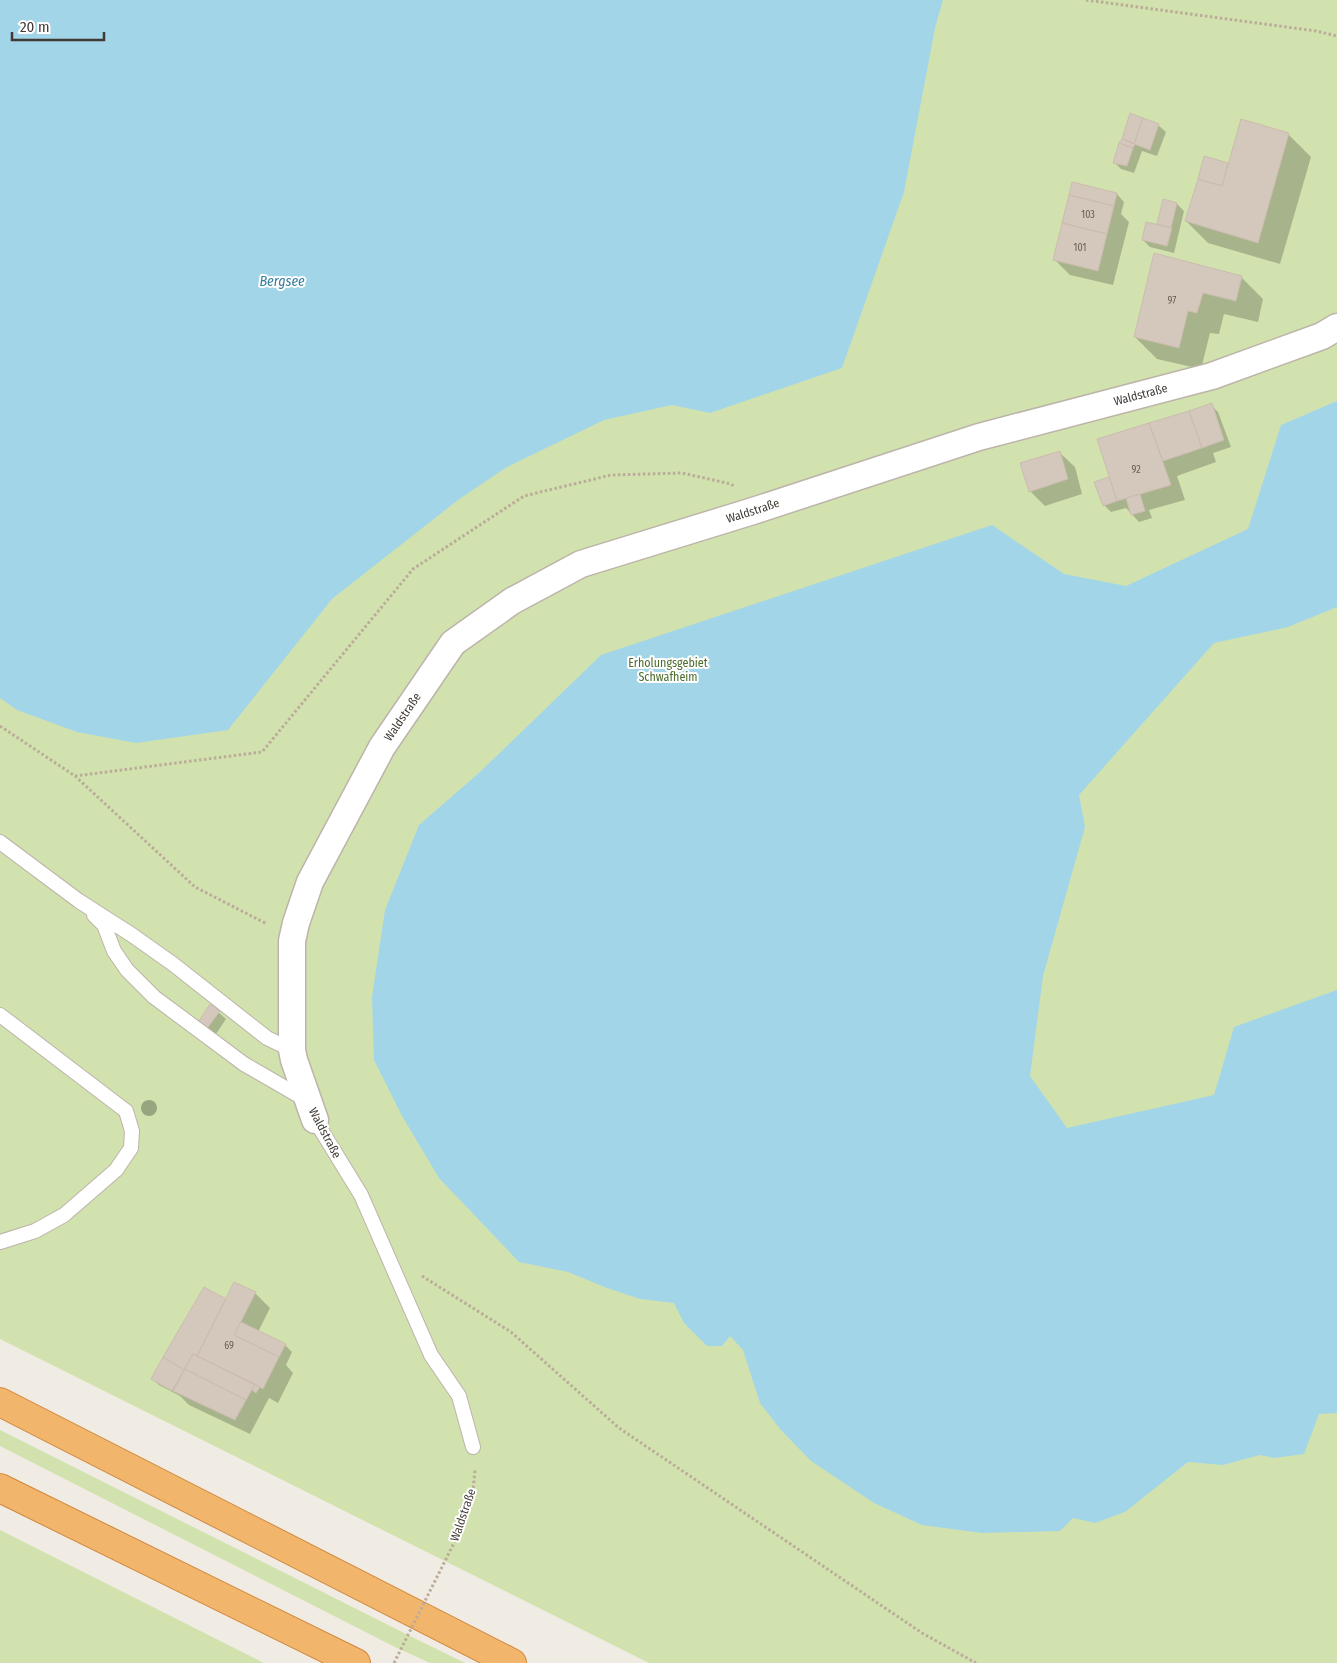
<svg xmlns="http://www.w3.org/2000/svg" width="1337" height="1663" viewBox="0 0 1337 1663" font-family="'Fira Sans Condensed',sans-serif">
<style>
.green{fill:#d1e2ae}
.water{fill:#a3d5e9}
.shadow{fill:#0003}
.building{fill:#d4c8bd;stroke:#cbbcae}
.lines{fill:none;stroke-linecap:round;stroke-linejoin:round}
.service-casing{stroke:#bdb4aa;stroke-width:16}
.minor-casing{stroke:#bdb4aa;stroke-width:29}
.motorway-casing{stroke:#d0883d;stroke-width:30}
.path{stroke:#bbab99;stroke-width:3;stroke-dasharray:2.5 2.5;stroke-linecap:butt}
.service{stroke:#fff;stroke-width:14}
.minor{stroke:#fff;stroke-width:26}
.motorway{stroke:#f2b56c;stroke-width:28}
.path-bridge{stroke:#bbab99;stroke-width:3;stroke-dasharray:2.5 2.5;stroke-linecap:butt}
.tree{fill:#96a67f}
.labels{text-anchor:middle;stroke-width:4;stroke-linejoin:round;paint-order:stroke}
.number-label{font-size:10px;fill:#665e56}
.street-label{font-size:12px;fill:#413a34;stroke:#fff}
.park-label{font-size:12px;fill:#4d6e2d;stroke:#fff}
.water-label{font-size:14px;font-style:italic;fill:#357d9d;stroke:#fff}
</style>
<rect width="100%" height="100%" fill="#f0ebe3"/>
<path class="green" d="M 0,0 L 1337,0 L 1337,1663 L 649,1663 L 0,1339 Z
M 0,1430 L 414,1638 L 465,1663 L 430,1663 L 395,1647 L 0,1446 Z
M 0,1530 L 264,1663 L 0,1663 Z"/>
<path class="water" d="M 0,0 L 943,0 L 935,28 L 904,192 L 842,368 L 710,413 L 672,405 L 604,420 L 507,467 L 458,500 L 332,599 L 228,730 L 136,743 L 77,732 L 17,710 L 0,698 Z
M 1337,401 L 1337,607 L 1288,627 L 1214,643 L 1079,795 L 1085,827 L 1043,976 L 1030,1076 L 1067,1128 L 1214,1095 L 1234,1027 L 1337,990 L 1337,1413 L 1319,1414 L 1304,1454 L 1274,1458 L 1260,1455 L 1223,1465 L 1188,1462 L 1125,1512 L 1095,1523 L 1073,1518 L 1060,1531 L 982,1533 L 922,1525 L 874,1503 L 811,1461 L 780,1429 L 760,1403 L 743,1350 L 730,1336 L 722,1346 L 707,1346 L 684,1323 L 674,1303 L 640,1299 L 607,1288 L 568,1272 L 519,1262 L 439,1178 L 402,1116 L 374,1060 L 372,997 L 385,910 L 419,825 L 480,772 L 601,655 L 992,525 L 1064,574 L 1126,586 L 1248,529 L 1281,425 Z"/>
<path class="shadow" d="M 1131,115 L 1158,125 L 1166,132 L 1157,156 L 1142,151 L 1134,173 L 1121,169 L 1114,162 Z
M 1241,121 L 1289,135 L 1311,157 L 1280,264 L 1208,243 L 1186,221 L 1227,164 L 1229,165 Z
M 1073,183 L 1117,194 L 1124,202 L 1121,214 L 1129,222 L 1113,285 L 1070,275 L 1055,260 Z
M 1164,200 L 1177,204 L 1184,211 L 1174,253 L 1150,247 L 1143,240 L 1158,225 Z
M 1155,255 L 1241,277 L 1263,299 L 1258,322 L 1224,314 L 1219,334 L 1210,333 L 1201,369 L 1157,359 L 1135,337 Z
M 1211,405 L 1218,412 L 1231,447 L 1213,453 L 1216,462 L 1177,476 L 1185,500 L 1149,510 L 1152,518 L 1139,522 L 1126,508 L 1111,512 L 1104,505 L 1109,478 L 1112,482 L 1099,440 Z
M 1060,453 L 1075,467 L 1082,494 L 1045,506 L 1030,491 Z
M 211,1006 L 226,1019 L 214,1037 L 205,1030 Z
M 255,1293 L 270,1308 L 258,1332 L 285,1345 L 292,1352 L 286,1365 L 293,1373 L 278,1403 L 269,1398 L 250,1434 L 189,1405 L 180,1396 L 159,1385 L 152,1378 L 226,1300 Z"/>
<path class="building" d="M 1130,113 L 1143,118 L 1134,144 L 1122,139 Z
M 1143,118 L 1159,124 L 1150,150 L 1134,144 Z
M 1241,119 L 1289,133 L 1258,243 L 1185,221 L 1198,179 L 1222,186 Z
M 1122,139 L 1135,144 L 1133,148 L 1119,143 Z
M 1119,143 L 1133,148 L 1127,166 L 1113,163 Z
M 1204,156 L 1228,163 L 1222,186 L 1198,179 Z
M 1072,182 L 1117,193 L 1114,206 L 1069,195 Z
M 1069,195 L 1114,206 L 1107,234 L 1062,223 Z
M 1163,199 L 1177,203 L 1171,228 L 1157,224 Z
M 1146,222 L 1172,228 L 1167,246 L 1142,240 Z
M 1062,223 L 1107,234 L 1098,271 L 1053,260 Z
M 1154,253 L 1242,276 L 1236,301 L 1203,293 L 1197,313 L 1188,311 L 1179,348 L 1134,337 Z
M 1212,403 L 1224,440 L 1202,448 L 1189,411 Z
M 1189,411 L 1202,448 L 1163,461 L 1149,423 Z
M 1149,423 L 1171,485 L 1117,501 L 1097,439 Z
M 1060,451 L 1068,479 L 1029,492 L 1020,463 Z
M 1109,477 L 1117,501 L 1103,506 L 1094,482 Z
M 1140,494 L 1145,511 L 1131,515 L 1126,498 Z
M 210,1004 L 220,1011 L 206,1030 L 197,1024 Z
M 234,1282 L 256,1292 L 234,1335 L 279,1357 L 263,1389 L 197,1356 Z
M 204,1287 L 226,1299 L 197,1356 L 193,1354 L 184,1370 L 163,1357 Z
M 241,1322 L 286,1344 L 279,1357 L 234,1335 Z
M 193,1354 L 255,1384 L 246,1400 L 185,1369 Z
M 163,1357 L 184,1370 L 172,1391 L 151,1379 Z
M 185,1369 L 246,1400 L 235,1420 L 173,1391 Z
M 255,1384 L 260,1387 L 256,1393 L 252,1390 Z"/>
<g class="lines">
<g class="service-casing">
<path id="service" d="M 0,842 L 79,901 L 132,935 L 173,964 L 267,1038 L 292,1050
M 94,915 L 104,925 L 114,951 L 127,970 L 154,997 L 244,1064 L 308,1101
M 0,1015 L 126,1111 L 132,1131 L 131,1148 L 116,1170 L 64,1215 L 35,1231 L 0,1242
M 315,1120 L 361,1195 L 431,1355 L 459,1396 L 473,1447"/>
</g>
<g class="minor-casing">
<g id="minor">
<path id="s1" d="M 315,1120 L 294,1060 L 292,1050 L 292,941 L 296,923 L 310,882 L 382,747 L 453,643 L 512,601 L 581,564 L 753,511 L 979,437 L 1212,376 L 1322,336 L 1337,327"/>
</g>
</g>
<g class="motorway-casing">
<path id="motorway" d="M 0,1402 L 512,1663
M 0,1488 L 356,1663"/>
</g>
<path class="path" d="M 1086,0 L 1316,31 L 1337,36
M 0,726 L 75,776 L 195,887 L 267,924
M 75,776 L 262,752 L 413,569 L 524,496 L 611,475 L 682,473 L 731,484 L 735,487
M 422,1276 L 511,1332 L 619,1428 L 922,1633 L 976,1663
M 460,1531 L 473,1490 L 475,1470"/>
<use href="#service" class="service"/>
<use href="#minor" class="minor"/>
<use href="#motorway" class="motorway"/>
<path class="path-bridge" d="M 394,1663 L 460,1531"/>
</g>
<circle class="tree" cx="149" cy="1108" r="8"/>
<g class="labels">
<g class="number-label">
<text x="1088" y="218">103</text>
<text x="1080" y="251">101</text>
<text x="1172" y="304">97</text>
<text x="1136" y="473">92</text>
<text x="229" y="1349">69</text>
</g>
<g class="street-label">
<text dy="4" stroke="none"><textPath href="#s1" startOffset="1259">Waldstraße</textPath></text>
<text dy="4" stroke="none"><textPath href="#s1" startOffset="854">Waldstraße</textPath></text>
<text dy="4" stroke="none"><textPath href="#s1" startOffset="434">Waldstraße</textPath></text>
<text transform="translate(325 1133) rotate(62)" y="4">Waldstraße</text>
<text transform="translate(463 1515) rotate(-71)" y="4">Waldstraße</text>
</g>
<g class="park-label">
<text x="668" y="667">Erholungsgebiet<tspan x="668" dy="14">Schwafheim</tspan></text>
</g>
<g class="water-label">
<text x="282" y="286">Bergsee</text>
</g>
</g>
<path d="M12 32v8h92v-8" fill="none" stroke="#413a34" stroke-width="2.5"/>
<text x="20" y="32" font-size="15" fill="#413a34" stroke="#ffffff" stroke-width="4" paint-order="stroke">20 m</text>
</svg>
